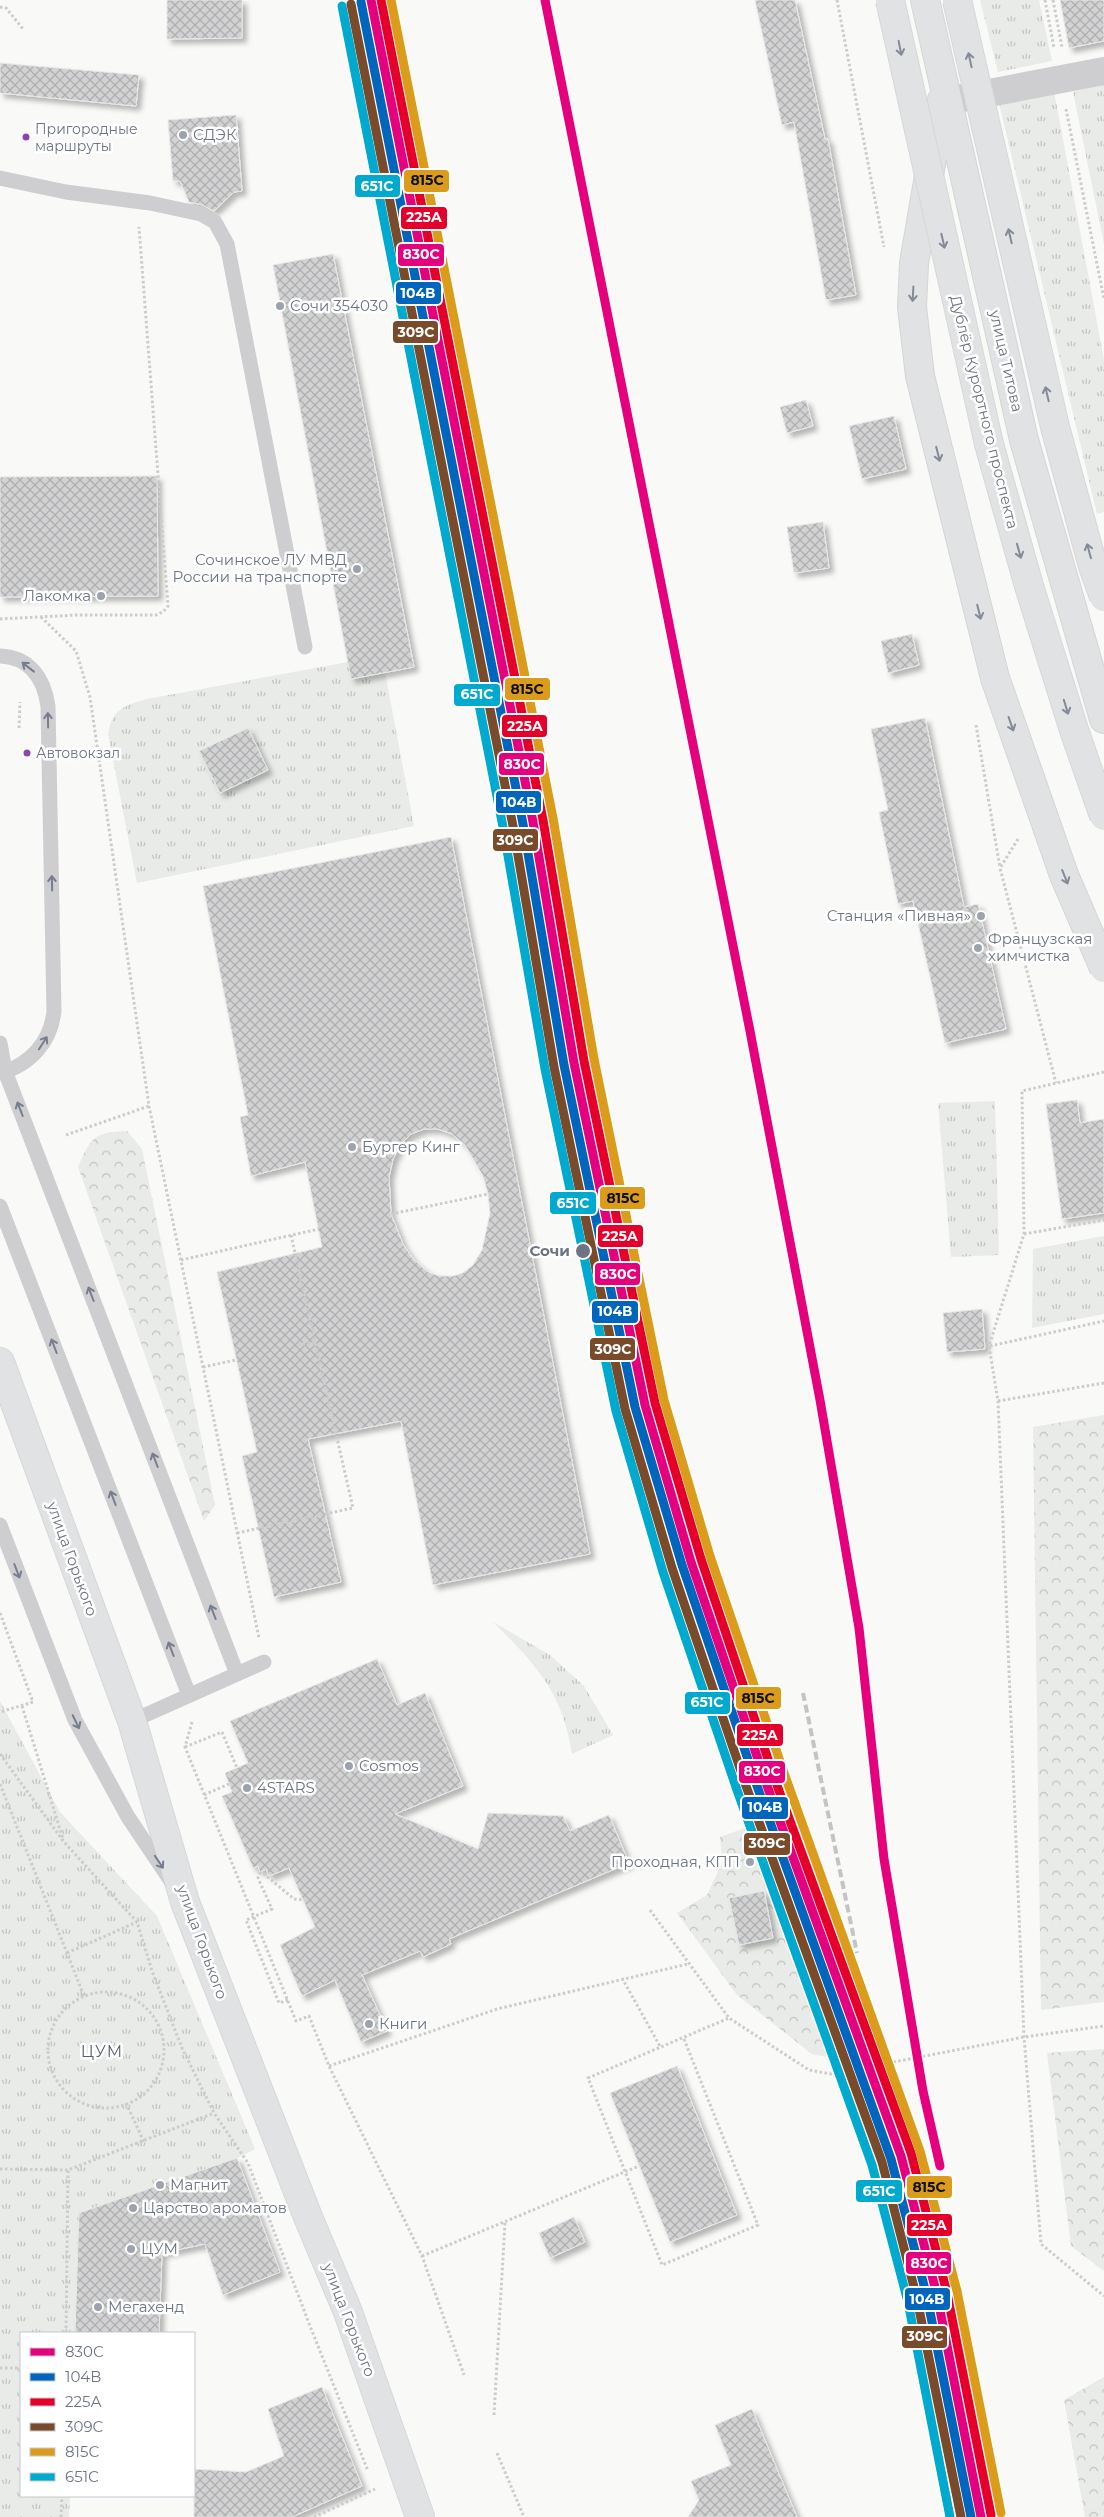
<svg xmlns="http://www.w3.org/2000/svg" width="1104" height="2517" viewBox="0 0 1104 2517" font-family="Montserrat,sans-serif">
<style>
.grass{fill:url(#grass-tufts)}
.forest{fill:url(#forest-crowns)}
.building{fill:url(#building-cross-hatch);stroke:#e8e8e8;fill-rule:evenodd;filter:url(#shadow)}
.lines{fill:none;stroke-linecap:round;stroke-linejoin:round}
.secondary-casing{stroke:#d5d5d6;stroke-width:30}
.primary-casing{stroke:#d6d7d8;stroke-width:30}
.path{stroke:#cccccd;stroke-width:3;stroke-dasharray:2.5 2.5;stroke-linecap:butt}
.service{stroke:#ceced0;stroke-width:15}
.minor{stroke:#ceced0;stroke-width:28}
.secondary{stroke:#e1e2e3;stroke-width:28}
.primary{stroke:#e1e2e3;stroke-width:28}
.rail{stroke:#c4c4c6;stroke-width:4;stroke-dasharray:8 4;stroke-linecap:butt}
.secondary-bridge-casing{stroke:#d5d5d6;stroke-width:30;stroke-linecap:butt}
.primary-bridge-casing{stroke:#d6d7d8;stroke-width:30;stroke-linecap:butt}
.secondary-bridge{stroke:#e1e2e3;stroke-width:28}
.primary-bridge{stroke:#e1e2e3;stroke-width:28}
.rail-1-casing{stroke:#fff;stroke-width:12}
.rail-2-casing{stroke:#fff;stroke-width:12}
.rail-3-casing{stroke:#fff;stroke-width:12}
.rail-4-casing{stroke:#fff;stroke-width:12}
.rail-5-casing{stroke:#fff;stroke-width:12}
.rail-6-casing{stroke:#fff;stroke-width:12}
.rail-1{stroke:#e5007d;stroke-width:9}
.rail-2{stroke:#0065bd;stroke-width:9}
.rail-3{stroke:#e4002b;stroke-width:9}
.rail-4{stroke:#7a4b2a;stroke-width:9}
.rail-5{stroke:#db9c1b;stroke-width:9}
.rail-6{stroke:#00a9ce;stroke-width:9}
.oneway{stroke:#838a98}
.oneway2{stroke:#767d8c}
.poi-dot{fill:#9da3ad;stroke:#fff;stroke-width:2}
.bus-dot{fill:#8e44ad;stroke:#fff;stroke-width:2}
.stop-dot{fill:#6c7485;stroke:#fff;stroke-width:2}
.labels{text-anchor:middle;stroke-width:5;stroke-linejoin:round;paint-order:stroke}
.bus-label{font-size:14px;fill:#6c7485;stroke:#fff;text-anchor:start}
.poi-label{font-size:15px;fill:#6c7485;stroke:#fff;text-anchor:start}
.street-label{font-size:15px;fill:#6c7485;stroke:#fff}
.stop-label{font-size:15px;font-weight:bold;fill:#6c7485;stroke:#fff;text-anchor:end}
.neighbourhood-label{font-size:16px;letter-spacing:1px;fill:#595f6b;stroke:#fff}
.line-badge{stroke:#fff;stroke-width:2}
.badge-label{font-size:14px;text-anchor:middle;font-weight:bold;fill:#fff}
.pale-badge-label{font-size:14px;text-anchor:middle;font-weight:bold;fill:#111}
</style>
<defs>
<pattern id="grass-tufts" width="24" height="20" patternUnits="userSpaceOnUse" patternTransform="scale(1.25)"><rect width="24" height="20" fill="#e8ebe7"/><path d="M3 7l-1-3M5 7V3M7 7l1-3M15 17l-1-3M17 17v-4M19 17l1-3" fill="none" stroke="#c0c3c1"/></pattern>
<pattern id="forest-crowns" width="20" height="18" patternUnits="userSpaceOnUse" patternTransform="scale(1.25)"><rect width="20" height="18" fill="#e8ebe7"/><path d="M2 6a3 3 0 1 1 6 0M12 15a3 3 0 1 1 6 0" fill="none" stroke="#c0c3c1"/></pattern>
<pattern id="building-cross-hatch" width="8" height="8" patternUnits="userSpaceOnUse" patternTransform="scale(1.25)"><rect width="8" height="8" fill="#d2d2d3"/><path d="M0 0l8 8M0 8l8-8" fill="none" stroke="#aeafb1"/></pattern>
<filter id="shadow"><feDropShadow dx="4.5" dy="4.5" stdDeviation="2.5" flood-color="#0004"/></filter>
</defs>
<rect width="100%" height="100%" fill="#f9f9f8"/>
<path class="grass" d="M 980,0 L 1039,0 L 1052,61 L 998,72 Z
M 1104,84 L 1104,244 L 1073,92 Z
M 1054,91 L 1104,360 L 1104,512 L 1097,514 L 999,103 Z
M 348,662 L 385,672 L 414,826 L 137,883 L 108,734 C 113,708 124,706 147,699 Z
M 995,1101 L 999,1255 L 951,1257 L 938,1103 Z
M 1104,1236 L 1104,1314 L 1032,1328 L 1033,1249 Z
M 493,1622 L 550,1655 L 584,1686 L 613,1735 L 572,1754 C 562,1691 536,1665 493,1622 Z
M 0,1701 L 60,1812 L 157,1916 L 255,2149 L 237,2158 L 79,2213 L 75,2333 L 21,2333 L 21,2496 L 70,2496 L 69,2517 L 0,2517 Z"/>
<path class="forest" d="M 127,1131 L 142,1149 L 215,1505 L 204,1521 L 78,1167 C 91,1138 93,1132 127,1131 Z
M 1104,1415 L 1104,2002 L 1041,2010 L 1033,1427 Z
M 748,1827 L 777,1884 L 827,2057 L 812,2054 L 737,1995 L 677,1913 L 707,1895 L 722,1863 L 720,1837 Z
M 1104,2049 L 1104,2271 L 1071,2246 L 1047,2053 Z
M 1104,2377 L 1104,2517 L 1085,2517 L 1064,2400 Z"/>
<path class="building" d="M 167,0 L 242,0 L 242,38 L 167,39 Z
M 755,0 L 795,0 L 825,139 L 828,139 L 856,295 L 826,300 L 794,122 L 782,125 Z
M 1060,0 L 1104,0 L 1104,41 L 1069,48 Z
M 0,63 L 139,75 L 136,106 L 0,93 Z
M 236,115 L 242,191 L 234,192 L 214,211 L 203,205 L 189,202 L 180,181 L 173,181 L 168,120 Z
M 333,254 L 414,667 L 351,679 L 273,265 Z
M 806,400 L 813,426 L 787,433 L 780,407 Z
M 894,416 L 906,469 L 862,479 L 849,426 Z
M 157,476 L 158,596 L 0,597 L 0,477 Z
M 823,522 L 829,568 L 794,573 L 787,527 Z
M 912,634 L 919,665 L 888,673 L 881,641 Z
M 925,718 L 964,907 L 978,904 L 1006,1029 L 945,1043 L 913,901 L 898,904 L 879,812 L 888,810 L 871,729 Z
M 248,728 L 268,770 L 220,793 L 199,751 Z
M 451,837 L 590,1554 L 433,1585 L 401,1421 L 308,1439 L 341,1582 L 274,1597 L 242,1456 L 257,1452 L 217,1272 L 322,1247 L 305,1162 L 251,1176 L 240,1117 L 248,1115 L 203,886 ZM 424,1129 L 438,1129 L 452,1134 L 465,1145 L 483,1176 L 488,1194 L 490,1213 L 482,1250 L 473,1265 L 463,1273 L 453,1276 L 439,1276 L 428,1272 L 413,1259 L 403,1244 L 391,1214 L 389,1177 L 393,1159 L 400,1145 L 411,1134 Z
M 1077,1100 L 1080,1123 L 1104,1119 L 1104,1213 L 1062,1219 L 1046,1104 Z
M 982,1309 L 985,1349 L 947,1352 L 943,1313 Z
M 377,1659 L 397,1705 L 425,1693 L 463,1786 L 395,1814 L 478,1849 L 488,1813 L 563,1816 L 570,1831 L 609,1815 L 629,1863 L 449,1939 L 451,1944 L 423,1957 L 420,1951 L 362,1975 L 387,2031 L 361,2042 L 335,1980 L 302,1996 L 280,1945 L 315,1927 L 289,1868 L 269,1876 L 266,1869 L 260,1872 L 258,1866 L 253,1868 L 222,1796 L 232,1792 L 225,1773 L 248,1763 L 230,1721 Z
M 764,1891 L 773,1938 L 739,1945 L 729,1898 Z
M 677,2066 L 737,2215 L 670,2242 L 610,2093 Z
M 237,2158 L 280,2272 L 223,2295 L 205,2244 L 162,2253 L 159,2333 L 75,2333 L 79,2213 Z
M 574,2217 L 585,2242 L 550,2258 L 539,2233 Z
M 322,2387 L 362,2486 L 292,2517 L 194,2517 L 194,2469 L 246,2472 L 284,2456 L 268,2409 Z
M 752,2409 L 797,2517 L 688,2517 L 699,2500 L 691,2481 L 731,2465 L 715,2425 Z"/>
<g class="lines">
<g class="secondary-casing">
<path id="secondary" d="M 925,0 L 1024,440 L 1104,719
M 942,100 L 914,263 L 912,307 L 920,376 L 995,678"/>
</g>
<g class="primary-casing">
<path id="primary" d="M 0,1362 L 132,1721 L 185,1902 L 308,2217 L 348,2312 L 420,2517"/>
</g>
<path class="path" d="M 837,0 L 884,247
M 1045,0 L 1054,48
M 1053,0 L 1062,47
M 0,7 L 6,8 L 23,29
M 1066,109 L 1104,299
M 41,617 L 76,651 L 90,697 L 149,1106 L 259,1638
M 0,619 L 77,615 L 156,615 L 163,612 L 168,606 L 139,227
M 976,725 L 1000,868
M 19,728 L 20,702
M 1018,839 L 1000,868 L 1056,1083
M 1104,1072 L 1022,1091 L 1024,1234 L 989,1346 L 998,1401 L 1024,2037 L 1041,2244 L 1104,2296
M 66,1135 L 149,1106
M 391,1214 L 488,1194
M 1024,1234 L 1104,1220
M 291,1235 L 315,1342 L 299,1345
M 181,1260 L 319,1229
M 990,1346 L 1104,1321
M 203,1367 L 236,1360
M 998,1401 L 1104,1383
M 237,1533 L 353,1508 L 315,1342
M 0,1613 L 33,1702 L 0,1712
M 22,1706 L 63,1839
M 192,1722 L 185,1747 L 296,2021 L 309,2016 L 329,2066 L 422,2256 L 464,2375
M 185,1747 L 222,1732 L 237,1768
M 0,1754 L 64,1842 L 137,1922 L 152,1971 L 182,2048 L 214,2113 L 248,2163 L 310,2326 L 368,2471
M 0,1784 L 84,1996
M 204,1795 L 229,1784
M 650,1910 L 729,2018 L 809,2070 L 831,2074 L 1024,2037 L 1104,2026
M 67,1953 L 137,1922
M 622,1978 L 661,2048
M48 2050a58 58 0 1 1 116 0a58 58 0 1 1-116 0Z
M 288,2000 L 279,2003 L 246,1920 L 272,1909 L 258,1878 L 260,1873 L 263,1873 L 294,1899 L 303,1900
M 684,2039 L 758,2225 L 662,2265 L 588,2078 L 729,2018
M 329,2066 L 497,2009 L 688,1964
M 126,2103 L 144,2142
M 0,2169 L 68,2170 L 214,2113
M 422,2256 L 639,2166
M 66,2333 L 68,2170
M 0,2368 L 21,2368
M 494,2415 L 505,2222
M 497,2453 L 524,2517
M 61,2517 L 62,2496
M 314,2517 L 375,2489"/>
<path class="service" d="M 0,178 L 66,192 L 150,203 L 201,214 L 215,222 L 227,244 L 305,647
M 0,656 C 30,657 44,679 48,706 L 54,1011 C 51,1042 30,1065 0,1073
M 0,1043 L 5,1071 L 237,1674
M 0,1206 L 189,1695
M 0,1525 L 75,1720 L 128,1817 L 171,1881
M 132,1721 L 264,1662"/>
<path class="minor" d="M 947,101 L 1104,71"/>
<use href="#secondary" class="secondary"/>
<use href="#primary" class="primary"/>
<path class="rail" d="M 803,1693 L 857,1953"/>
<g class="secondary-bridge-casing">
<path id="secondary-bridge" d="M 995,678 L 1064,875 L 1104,968"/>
</g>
<g class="primary-bridge-casing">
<path id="primary-bridge" d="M 890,0 L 989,444 L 1029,586 L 1074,730 L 1104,816
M 957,0 L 1055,427 L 1093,566 L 1104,597"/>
</g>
<use href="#secondary-bridge" class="secondary-bridge"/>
<use href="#primary-bridge" class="primary-bridge"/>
<g class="rail-1-casing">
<path id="rail-1" d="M 371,0 L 533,822 L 574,1063 L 645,1405 L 691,1562 L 765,1780 L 901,2156 L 937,2295 L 981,2517
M 545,0 L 750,1031 L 820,1400 L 859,1628 L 884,1859 L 923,2091 L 940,2166"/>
</g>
<g class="rail-2-casing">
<path id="rail-2" d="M 361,2 L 523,824 L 564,1065 L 635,1407 L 682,1565 L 756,1783 L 891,2159 L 927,2297 L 971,2517"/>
</g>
<g class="rail-3-casing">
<path id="rail-3" d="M 381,0 L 543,820 L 584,1061 L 655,1403 L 701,1559 L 774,1777 L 911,2153 L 947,2293 L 991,2515"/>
</g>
<g class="rail-4-casing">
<path id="rail-4" d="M 351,4 L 513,826 L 554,1067 L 625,1409 L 672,1568 L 746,1786 L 882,2162 L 917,2299 L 961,2517"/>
</g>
<g class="rail-5-casing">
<path id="rail-5" d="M 391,0 L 553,818 L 594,1059 L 664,1400 L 710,1556 L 784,1773 L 920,2151 L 957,2291 L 1001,2513"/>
</g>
<g class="rail-6-casing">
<path id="rail-6" d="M 342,6 L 503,827 L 545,1069 L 616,1411 L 663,1572 L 737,1790 L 872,2165 L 908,2302 L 950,2517"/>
</g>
<use href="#rail-1" class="rail-1"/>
<use href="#rail-2" class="rail-2"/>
<use href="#rail-3" class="rail-3"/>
<use href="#rail-4" class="rail-4"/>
<use href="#rail-5" class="rail-5"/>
<use href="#rail-6" class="rail-6"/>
</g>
<defs><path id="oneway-shaft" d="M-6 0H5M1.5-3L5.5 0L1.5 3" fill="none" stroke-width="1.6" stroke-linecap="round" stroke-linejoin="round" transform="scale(1.25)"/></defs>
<g class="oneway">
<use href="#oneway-shaft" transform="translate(900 48) rotate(79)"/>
<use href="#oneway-shaft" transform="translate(970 60) rotate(-102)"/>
<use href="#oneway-shaft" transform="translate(1010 236) rotate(-103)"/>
<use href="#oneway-shaft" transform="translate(943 241) rotate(77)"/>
<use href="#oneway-shaft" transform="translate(913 294) rotate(93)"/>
<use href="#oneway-shaft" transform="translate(1047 394) rotate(-103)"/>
<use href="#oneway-shaft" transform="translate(938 454) rotate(76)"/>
<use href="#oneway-shaft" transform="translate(1019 551) rotate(74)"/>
<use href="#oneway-shaft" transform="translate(1089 551) rotate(-105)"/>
<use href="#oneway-shaft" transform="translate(979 612) rotate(76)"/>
<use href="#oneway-shaft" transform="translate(1066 707) rotate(73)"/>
<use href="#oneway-shaft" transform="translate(1011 724) rotate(71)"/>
<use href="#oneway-shaft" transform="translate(1065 877) rotate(68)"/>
</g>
<g class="oneway2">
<use href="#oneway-shaft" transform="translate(28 667) rotate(-142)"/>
<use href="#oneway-shaft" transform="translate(48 720) rotate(-91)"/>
<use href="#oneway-shaft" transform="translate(52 883) rotate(-91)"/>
<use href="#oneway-shaft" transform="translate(43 1043) rotate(-57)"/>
<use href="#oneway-shaft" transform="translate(20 1109) rotate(-111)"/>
<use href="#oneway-shaft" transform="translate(91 1294) rotate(-111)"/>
<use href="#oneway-shaft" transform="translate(54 1346) rotate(-111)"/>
<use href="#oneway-shaft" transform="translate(155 1460) rotate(-111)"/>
<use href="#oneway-shaft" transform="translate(113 1498) rotate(-111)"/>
<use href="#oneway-shaft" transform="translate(17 1571) rotate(69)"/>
<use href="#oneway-shaft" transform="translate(213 1612) rotate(-111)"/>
<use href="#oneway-shaft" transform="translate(171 1649) rotate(-111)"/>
<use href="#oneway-shaft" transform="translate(76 1722) rotate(64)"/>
<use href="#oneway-shaft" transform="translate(159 1862) rotate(56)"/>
</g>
<g class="poi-dot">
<circle cx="183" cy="135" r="5"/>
<circle cx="280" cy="306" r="5"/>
<circle cx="357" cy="569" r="5"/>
<circle cx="101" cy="596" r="5"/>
<circle cx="981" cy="916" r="5"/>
<circle cx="978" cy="948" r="5"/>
<circle cx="352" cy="1147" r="5"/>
<circle cx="349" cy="1766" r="5"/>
<circle cx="247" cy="1788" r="5"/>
<circle cx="750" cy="1862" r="5"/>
<circle cx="369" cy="2024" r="5"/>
<circle cx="160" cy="2185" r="5"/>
<circle cx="133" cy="2208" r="5"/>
<circle cx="131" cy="2249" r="5"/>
<circle cx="98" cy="2307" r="5"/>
</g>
<g class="bus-dot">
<circle cx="26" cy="137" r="4.5"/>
<circle cx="27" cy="753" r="4.5"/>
</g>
<circle class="stop-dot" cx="583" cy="1251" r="8"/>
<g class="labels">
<g class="bus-label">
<text x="35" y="134">Пригородные<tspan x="35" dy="17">маршруты</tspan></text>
<text x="36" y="758">Автовокзал</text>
</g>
<g class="poi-label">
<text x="193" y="140">СДЭК</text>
<text x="290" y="311">Сочи 354030</text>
<text x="347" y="565" text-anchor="end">Сочинское ЛУ МВД<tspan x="347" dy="17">России на транспорте</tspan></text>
<text x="91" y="601" text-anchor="end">Лакомка</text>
<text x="971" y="921" text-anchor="end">Станция «Пивная»</text>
<text x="988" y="944">Французская<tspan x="988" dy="17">химчистка</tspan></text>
<text x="362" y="1152">Бургер Кинг</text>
<text x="359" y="1771">Cosmos</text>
<text x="257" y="1793">4STARS</text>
<text x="740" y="1867" text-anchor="end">Проходная, КПП</text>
<text x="379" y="2029">Книги</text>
<text x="170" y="2190">Магнит</text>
<text x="143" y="2213">Царство ароматов</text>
<text x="141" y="2254">ЦУМ</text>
<text x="108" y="2312">Мегахенд</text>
</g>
<g class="street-label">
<text transform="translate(1006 361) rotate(77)" y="5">улица Титова</text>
<text transform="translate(984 412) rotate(76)" y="5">Дублёр Курортного проспекта</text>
<text transform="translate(72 1559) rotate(70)" y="5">улица Горького</text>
<text transform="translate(202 1942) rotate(70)" y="5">улица Горького</text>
<text transform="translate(349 2320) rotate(69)" y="5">улица Горького</text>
</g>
<g class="stop-label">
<text x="570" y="1256">Сочи</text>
</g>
<g class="neighbourhood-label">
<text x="102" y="2057">ЦУМ</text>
</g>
</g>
<g class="line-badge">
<rect x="403" y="169" width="47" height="24" rx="5" fill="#db9c1b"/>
<rect x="354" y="174" width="47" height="24" rx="5" fill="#00a9ce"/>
<rect x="400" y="206" width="48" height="24" rx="5" fill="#e4002b"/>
<rect x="397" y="243" width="48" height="24" rx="5" fill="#e5007d"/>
<rect x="395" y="281" width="47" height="24" rx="5" fill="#0065bd"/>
<rect x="392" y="320" width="47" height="24" rx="5" fill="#7a4b2a"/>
<rect x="504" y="677" width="47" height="24" rx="5" fill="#db9c1b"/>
<rect x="453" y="683" width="48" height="24" rx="5" fill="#00a9ce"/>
<rect x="501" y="714" width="47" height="24" rx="5" fill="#e4002b"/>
<rect x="498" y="752" width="47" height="24" rx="5" fill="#e5007d"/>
<rect x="495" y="790" width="47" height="24" rx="5" fill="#0065bd"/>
<rect x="492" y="828" width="47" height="24" rx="5" fill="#7a4b2a"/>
<rect x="599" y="1186" width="47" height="24" rx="5" fill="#db9c1b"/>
<rect x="549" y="1191" width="48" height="24" rx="5" fill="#00a9ce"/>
<rect x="597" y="1224" width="47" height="24" rx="5" fill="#e4002b"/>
<rect x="594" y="1262" width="47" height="24" rx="5" fill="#e5007d"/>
<rect x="591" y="1300" width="48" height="24" rx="5" fill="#0065bd"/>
<rect x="589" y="1337" width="47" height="24" rx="5" fill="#7a4b2a"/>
<rect x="735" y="1686" width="47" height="24" rx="5" fill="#db9c1b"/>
<rect x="684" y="1691" width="47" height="24" rx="5" fill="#00a9ce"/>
<rect x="736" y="1723" width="48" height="24" rx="5" fill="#e4002b"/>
<rect x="738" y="1760" width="48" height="24" rx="5" fill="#e5007d"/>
<rect x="741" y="1796" width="48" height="24" rx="5" fill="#0065bd"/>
<rect x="743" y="1832" width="48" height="24" rx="5" fill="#7a4b2a"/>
<rect x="906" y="2175" width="47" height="24" rx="5" fill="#db9c1b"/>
<rect x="855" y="2179" width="48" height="24" rx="5" fill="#00a9ce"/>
<rect x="906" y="2213" width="47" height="24" rx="5" fill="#e4002b"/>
<rect x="905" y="2251" width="47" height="24" rx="5" fill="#e5007d"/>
<rect x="904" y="2287" width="47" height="24" rx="5" fill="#0065bd"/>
<rect x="901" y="2325" width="47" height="24" rx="5" fill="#7a4b2a"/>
</g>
<g class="badge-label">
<text x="377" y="191">651С</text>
<text x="424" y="222">225А</text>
<text x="421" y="259">830С</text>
<text x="418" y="298">104В</text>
<text x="416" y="337">309С</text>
<text x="477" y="699">651С</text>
<text x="525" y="731">225А</text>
<text x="522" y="769">830С</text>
<text x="519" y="807">104В</text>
<text x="515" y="845">309С</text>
<text x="573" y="1208">651С</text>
<text x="620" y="1241">225А</text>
<text x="618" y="1279">830С</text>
<text x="615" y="1316">104В</text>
<text x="613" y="1354">309С</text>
<text x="707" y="1707">651С</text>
<text x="760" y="1740">225А</text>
<text x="762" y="1776">830С</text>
<text x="765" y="1812">104В</text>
<text x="767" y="1848">309С</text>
<text x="879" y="2196">651С</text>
<text x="929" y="2230">225А</text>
<text x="929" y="2268">830С</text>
<text x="927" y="2304">104В</text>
<text x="925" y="2341">309С</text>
</g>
<g class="pale-badge-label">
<text x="427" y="185">815С</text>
<text x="527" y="694">815С</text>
<text x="623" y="1203">815С</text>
<text x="758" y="1703">815С</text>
<text x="929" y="2192">815С</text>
</g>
<rect x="20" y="2332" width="175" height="165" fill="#ffffff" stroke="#c4c7ce"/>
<rect x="30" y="2348" width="25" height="8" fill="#e5007d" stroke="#c4c7ce"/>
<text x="65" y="2357" font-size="15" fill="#6c7485">830С</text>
<rect x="30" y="2373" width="25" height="8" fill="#0065bd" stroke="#c4c7ce"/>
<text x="65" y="2382" font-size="15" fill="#6c7485">104В</text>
<rect x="30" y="2398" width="25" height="8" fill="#e4002b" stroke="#c4c7ce"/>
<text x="65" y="2407" font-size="15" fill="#6c7485">225А</text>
<rect x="30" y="2423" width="25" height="8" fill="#7a4b2a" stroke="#c4c7ce"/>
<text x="65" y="2432" font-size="15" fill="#6c7485">309С</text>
<rect x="30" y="2448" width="25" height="8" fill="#db9c1b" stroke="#c4c7ce"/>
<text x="65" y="2457" font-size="15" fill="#6c7485">815С</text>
<rect x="30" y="2473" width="25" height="8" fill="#00a9ce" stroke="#c4c7ce"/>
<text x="65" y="2482" font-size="15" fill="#6c7485">651С</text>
</svg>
